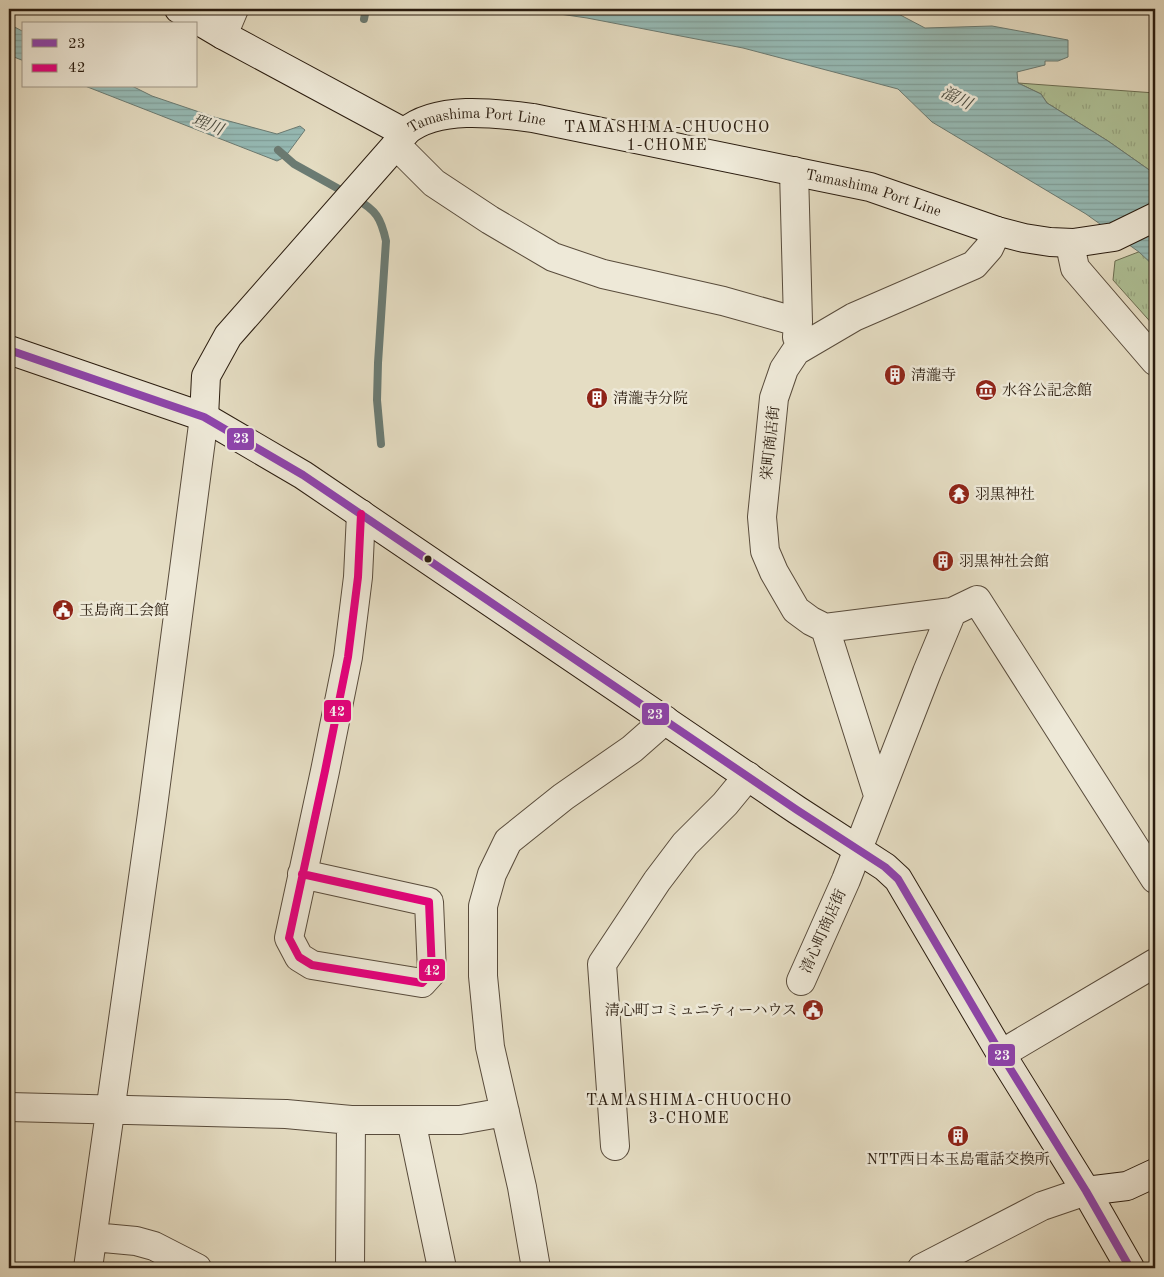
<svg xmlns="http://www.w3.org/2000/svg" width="1164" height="1277" viewBox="0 0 1164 1277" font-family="'Old Standard TT','Noto Serif JP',serif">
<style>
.park{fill:url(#park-tufts);stroke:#6c6f54}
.water{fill:url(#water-rules);stroke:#6b7b73}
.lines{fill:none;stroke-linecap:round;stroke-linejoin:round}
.stream{stroke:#6b7b73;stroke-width:8}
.street-casing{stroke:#594c3c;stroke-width:30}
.secondary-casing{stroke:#2a1c0f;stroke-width:30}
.street{stroke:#eee9d8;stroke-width:28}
.secondary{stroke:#eee9d8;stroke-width:28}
.bus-1-casing{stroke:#eee9d8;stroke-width:11}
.bus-2-casing{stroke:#eee9d8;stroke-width:11}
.bus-1{stroke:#8e44ad;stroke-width:8}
.bus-2{stroke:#e5007d;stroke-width:8}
.bus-dot{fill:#2a1c0f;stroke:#eee9d8;stroke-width:2}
.labels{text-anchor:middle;stroke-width:5;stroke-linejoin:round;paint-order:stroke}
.street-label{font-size:15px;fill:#2a1c0f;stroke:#eee9d8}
.poi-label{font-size:15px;fill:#2a1c0f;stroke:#eee9d8;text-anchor:start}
.water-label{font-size:16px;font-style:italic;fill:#4a4c41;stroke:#eee9d8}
.neighbourhood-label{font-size:16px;letter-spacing:1px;fill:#2a1c0f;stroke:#eee9d8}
.line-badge{stroke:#eee9d8;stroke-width:2}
.badge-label{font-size:14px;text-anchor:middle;font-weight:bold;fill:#fff}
</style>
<defs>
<pattern id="park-tufts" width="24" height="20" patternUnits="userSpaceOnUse" patternTransform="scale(1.25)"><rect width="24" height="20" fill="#afc298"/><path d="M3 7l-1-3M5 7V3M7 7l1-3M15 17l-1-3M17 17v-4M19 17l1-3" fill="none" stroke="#97a682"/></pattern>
<pattern id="water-rules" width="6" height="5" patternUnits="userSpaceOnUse" patternTransform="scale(1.25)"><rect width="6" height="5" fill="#96bbb6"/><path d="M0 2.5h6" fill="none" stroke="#81a09b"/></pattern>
</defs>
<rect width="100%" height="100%" fill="#e5ddc3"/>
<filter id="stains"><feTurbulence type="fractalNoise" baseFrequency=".004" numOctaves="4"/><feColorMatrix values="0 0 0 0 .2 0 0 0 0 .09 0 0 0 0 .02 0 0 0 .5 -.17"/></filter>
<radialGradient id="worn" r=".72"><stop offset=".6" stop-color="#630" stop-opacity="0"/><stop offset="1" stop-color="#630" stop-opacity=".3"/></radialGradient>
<path class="park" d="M 1018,83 L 1155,93 L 1155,174 L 1108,141 L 1047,103 L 1041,94 Z
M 1141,251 L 1155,265 L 1155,327 L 1113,280 L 1115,261 Z"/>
<path class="water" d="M 525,9 L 889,9 L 925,28 L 992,26 L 1068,40 L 1068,57 L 1058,61 L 1045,61 L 1045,65 L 1017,72 L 1018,83 L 1041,94 L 1047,103 L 1108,141 L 1155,174 L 1155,267 L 1139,252 L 1086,214 L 932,122 L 898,89 L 743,48 L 587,18 Z
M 9,24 L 24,32 L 24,61 L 9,55 Z
M 85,86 L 132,86 L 152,96 L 214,117 L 277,134 L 300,126 L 305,130 L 285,157 L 277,161 Z"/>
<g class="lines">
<path class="stream" d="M 364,19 L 366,9
M 278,150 L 294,164 L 346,193
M 356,199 C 376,210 381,218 386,241 L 378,363 L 377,400 L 381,444"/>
<g class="street-casing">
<path id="street" d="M 223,35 L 234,9
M 396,145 L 434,183 L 490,220 L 553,257 L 603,274 L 723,301 L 798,322
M 794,171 L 798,322 L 797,337
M 997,231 L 989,248 L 974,265 L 854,317 L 796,351 L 784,369 L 774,398 L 762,517 L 765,551 L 774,572 L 796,610 L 811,621 L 825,628 L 952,612 L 977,600 L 1155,879
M 1073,243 L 1072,254 L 1075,268 L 1155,361
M 825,628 L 878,795
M 302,874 L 429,902 L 432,972 L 422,983 L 312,965 L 299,957 L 289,938 L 325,771 L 348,657 L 358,577 L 361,514
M 801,981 L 846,880 L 927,672 L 952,612
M 1001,1054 L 1155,963
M 9,1107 L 286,1114 L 351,1120 L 460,1120 L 505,1112
M 411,1120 L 442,1268
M 615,1146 L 602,964 L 657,881 L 685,844 L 725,804 L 748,776
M 93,1237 L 136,1241 L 154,1246 L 197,1268
M 88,1268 L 152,814 L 204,417
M 350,1268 L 351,1120
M 536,1268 L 522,1187 L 490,1047 L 483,976 L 483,906 L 492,874 L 508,841 L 563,797 L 632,749 L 665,720
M 922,1268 L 1042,1206 L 1086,1191"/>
</g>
<g class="secondary-casing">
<g id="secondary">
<path d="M 179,9 L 223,35 L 405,133"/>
<path d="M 9,350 L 204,417 L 303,475 L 797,810 L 885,867 L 898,879 L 1001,1054 L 1086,1191 L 1130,1268"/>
<path id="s1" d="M 204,417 L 206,376 L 228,336 L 396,145 C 399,141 402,135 405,132 C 437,105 495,113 533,118 L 870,187 L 997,231 L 1024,238 L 1050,242 L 1073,243 L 1100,239 L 1114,237 L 1155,217"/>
<path d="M 1086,1191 L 1127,1186 L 1155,1173"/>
</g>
</g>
<use href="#street" class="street"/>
<use href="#secondary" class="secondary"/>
<g class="bus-1-casing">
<path id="bus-1" d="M 9,350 L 204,417 L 303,475 L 797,810 L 885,867 L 898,879 L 1001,1054 L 1086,1191 L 1130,1268"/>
</g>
<g class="bus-2-casing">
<path id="bus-2" d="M 302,874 L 429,902 L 432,972 L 422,983 L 312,965 L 299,957 L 289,938 L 325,771 L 348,657 L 358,577 L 361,514"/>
</g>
<use href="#bus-1" class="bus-1"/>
<use href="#bus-2" class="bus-2"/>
</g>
<defs>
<g id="building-disc" transform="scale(1.125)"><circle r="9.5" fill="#8f2418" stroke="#eee9d8"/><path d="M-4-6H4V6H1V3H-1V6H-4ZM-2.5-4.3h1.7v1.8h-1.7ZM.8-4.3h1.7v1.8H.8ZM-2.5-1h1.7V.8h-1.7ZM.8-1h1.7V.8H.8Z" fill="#fff"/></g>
<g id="museum-disc" transform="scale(1.125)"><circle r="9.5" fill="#8f2418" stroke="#eee9d8"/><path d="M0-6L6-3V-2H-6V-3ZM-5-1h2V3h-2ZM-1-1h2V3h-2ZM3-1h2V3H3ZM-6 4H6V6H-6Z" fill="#fff"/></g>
<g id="temple-disc" transform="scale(1.125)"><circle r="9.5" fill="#8f2418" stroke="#eee9d8"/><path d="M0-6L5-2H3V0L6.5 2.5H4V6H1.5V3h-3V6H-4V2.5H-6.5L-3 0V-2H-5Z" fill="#fff"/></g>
<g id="civic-disc" transform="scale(1.125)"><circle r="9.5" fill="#8f2418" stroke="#eee9d8"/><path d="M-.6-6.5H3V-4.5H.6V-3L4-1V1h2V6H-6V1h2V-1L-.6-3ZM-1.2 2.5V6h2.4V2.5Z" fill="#fff"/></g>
</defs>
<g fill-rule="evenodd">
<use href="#building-disc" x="895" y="375"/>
<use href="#museum-disc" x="986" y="390"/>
<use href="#building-disc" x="597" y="398"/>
<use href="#temple-disc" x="959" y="494"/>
<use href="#building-disc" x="943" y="561"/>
<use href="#civic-disc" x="63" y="610"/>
<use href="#civic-disc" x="813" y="1010"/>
<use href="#building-disc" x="958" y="1136"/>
</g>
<circle class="bus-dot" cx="428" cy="559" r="4.5"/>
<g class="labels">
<g class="street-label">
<text dy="5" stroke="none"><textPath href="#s1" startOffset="432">Tamashima Port Line</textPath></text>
<text dy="5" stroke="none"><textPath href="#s1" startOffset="838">Tamashima Port Line</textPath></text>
<text transform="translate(770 443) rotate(-84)" y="5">栄町商店街</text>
<text transform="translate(823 931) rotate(-66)" y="5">清心町商店街</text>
</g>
<g class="poi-label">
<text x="911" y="380">清瀧寺</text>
<text x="1002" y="395">水谷公記念館</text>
<text x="613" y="403">清瀧寺分院</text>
<text x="975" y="499">羽黒神社</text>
<text x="959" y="566">羽黒神社会館</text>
<text x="79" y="615">玉島商工会館</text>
<text x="797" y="1015" text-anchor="end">清心町コミュニティーハウス</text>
<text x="958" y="1164" text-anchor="middle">NTT西日本玉島電話交換所</text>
</g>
<g class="water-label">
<text transform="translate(957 97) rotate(26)" y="6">溜川</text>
<text transform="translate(208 124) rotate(21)" y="6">理川</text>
</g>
<g class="neighbourhood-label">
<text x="667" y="132">TAMASHIMA-CHUOCHO<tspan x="667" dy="18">1-CHOME</tspan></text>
<text x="689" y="1105">TAMASHIMA-CHUOCHO<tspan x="689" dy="18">3-CHOME</tspan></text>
</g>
</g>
<g class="line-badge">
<rect x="226" y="427" width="29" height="24" rx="5" fill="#8e44ad"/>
<rect x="323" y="699" width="29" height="24" rx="5" fill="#e5007d"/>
<rect x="641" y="702" width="29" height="24" rx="5" fill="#8e44ad"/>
<rect x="418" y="958" width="28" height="24" rx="5" fill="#e5007d"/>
<rect x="987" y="1043" width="29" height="24" rx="5" fill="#8e44ad"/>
</g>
<g class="badge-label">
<text x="241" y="443">23</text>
<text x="337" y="716">42</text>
<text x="655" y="719">23</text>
<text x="432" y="975">42</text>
<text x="1002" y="1060">23</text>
</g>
<rect width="1164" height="1277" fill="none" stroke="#e5ddc3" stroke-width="30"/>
<rect x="10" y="10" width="1144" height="1257" fill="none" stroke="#2a1c0f" stroke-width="2.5"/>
<rect x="15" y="15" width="1134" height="1247" fill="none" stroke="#2a1c0f"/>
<rect x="22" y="22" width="175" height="65" fill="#eee9d8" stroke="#a09788"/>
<rect x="32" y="39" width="25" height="8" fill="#8e44ad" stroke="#a09788"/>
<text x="68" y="48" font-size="15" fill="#2a1c0f">23</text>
<rect x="32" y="64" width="25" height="8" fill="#e5007d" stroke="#a09788"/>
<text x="68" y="72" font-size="15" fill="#2a1c0f">42</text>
<rect width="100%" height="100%" filter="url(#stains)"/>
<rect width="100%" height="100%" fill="url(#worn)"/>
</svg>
